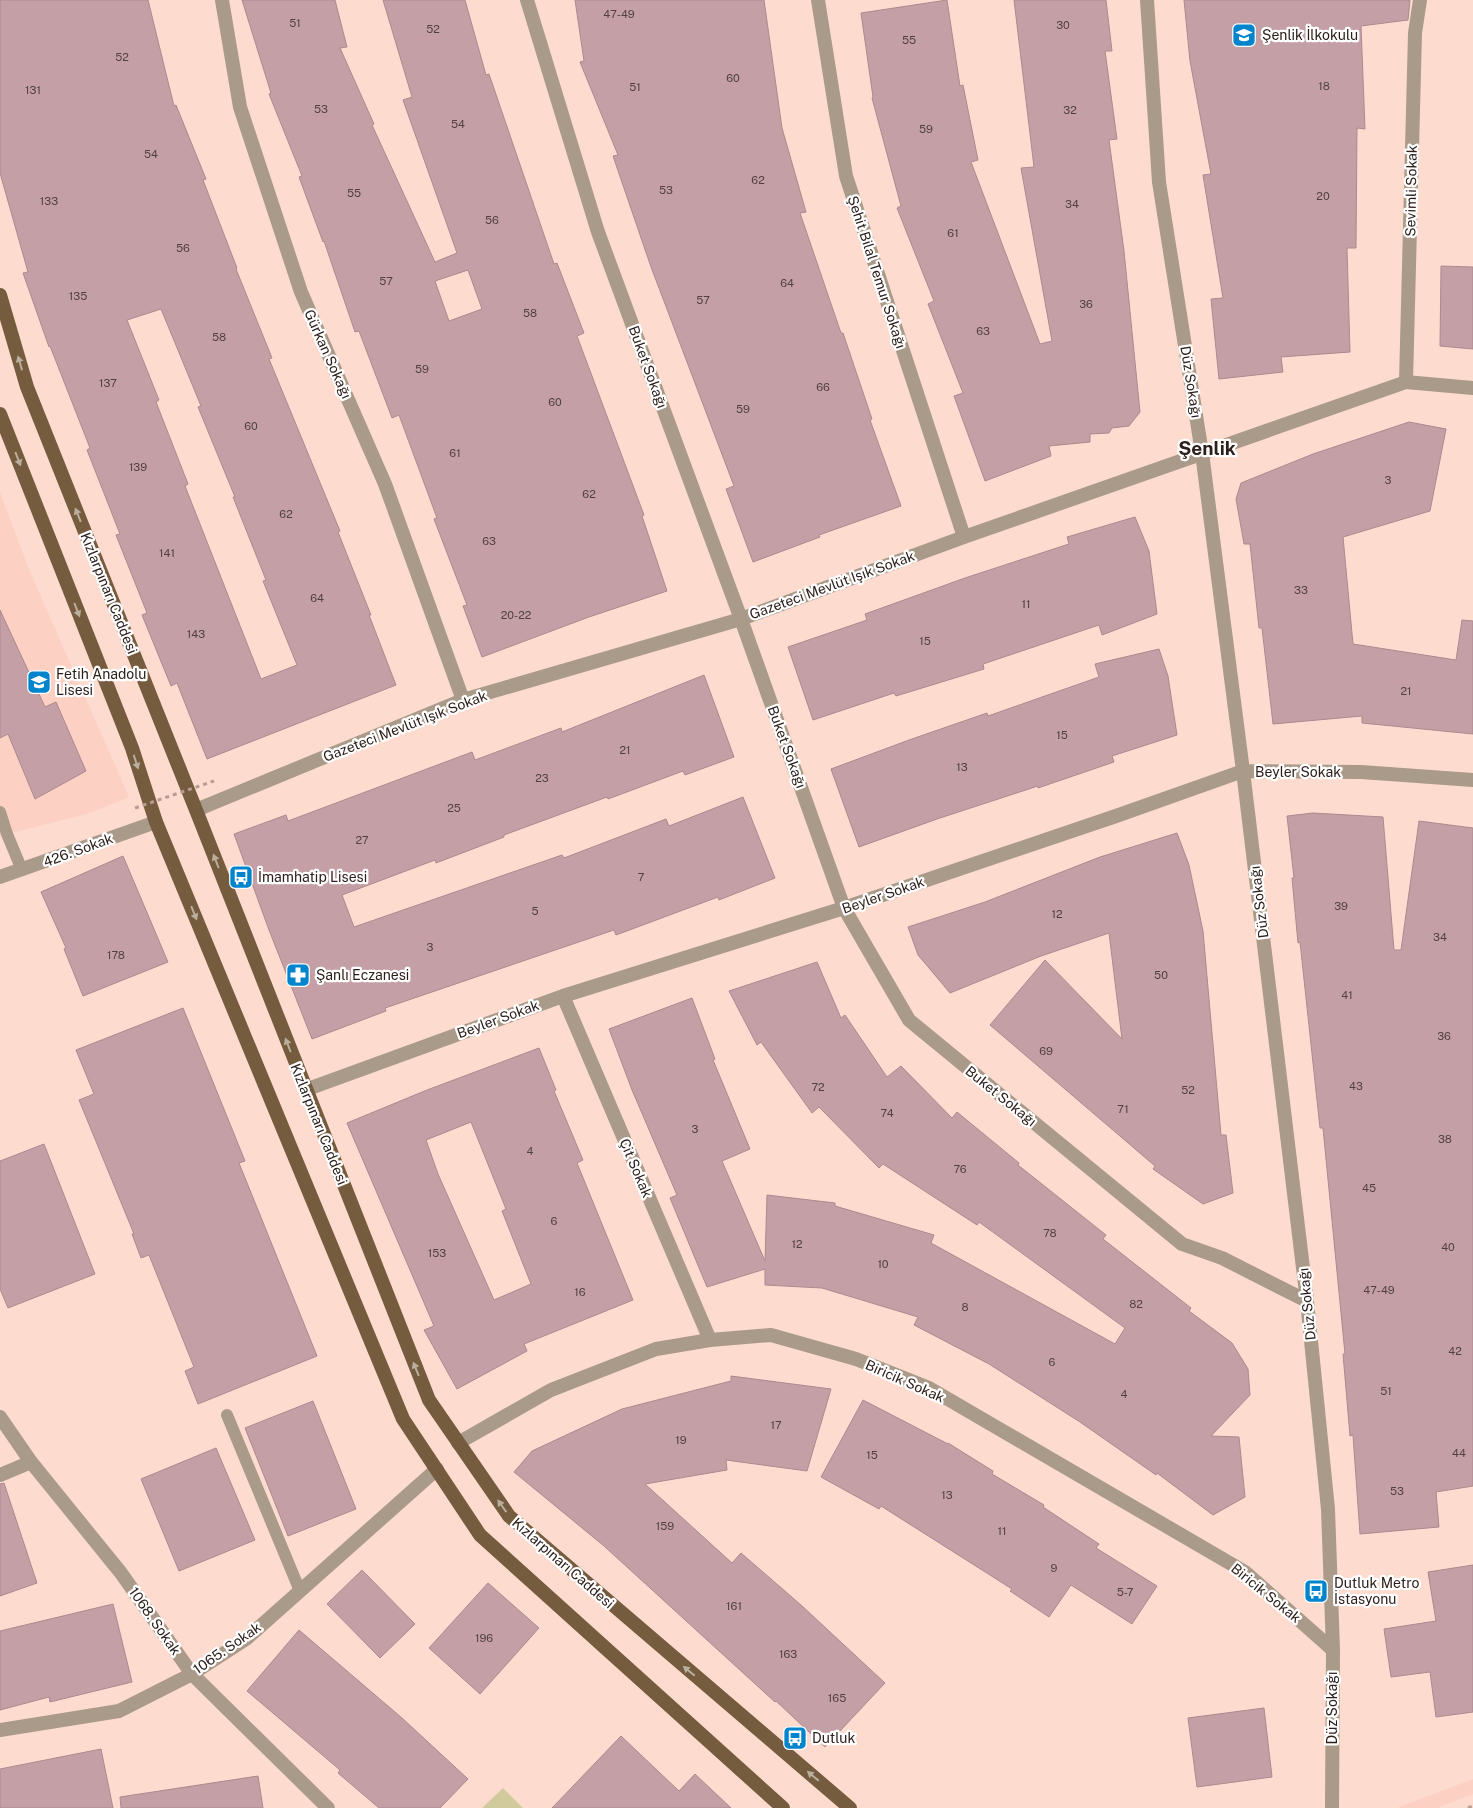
<svg xmlns="http://www.w3.org/2000/svg" width="1473" height="1808" viewBox="0 0 1473 1808" font-family="'Public Sans',sans-serif">
<style>
.built{fill:#fcd0c2}
.green{fill:#d0ca9d}
.building{fill:#c4a0a6;stroke:#ac898f;fill-rule:evenodd}
.lines{fill:none;stroke-linecap:round;stroke-linejoin:round}
.path{stroke:#b79c93;stroke-width:3;stroke-dasharray:4 4;stroke-linecap:butt}
.service{stroke:#a99a89;stroke-width:12}
.minor{stroke:#a99a89;stroke-width:14}
.primary{stroke:#765c3e;stroke-width:14}
.path-bridge{stroke:#b79c93;stroke-width:3;stroke-dasharray:4 4;stroke-linecap:butt}
.oneway{fill:#baae9e}
.labels{text-anchor:middle;stroke-width:4.5;stroke-linejoin:round;paint-order:stroke}
.number-label{font-size:11px;fill:#53403e}
.poi-label{font-size:14px;fill:#2d201c;stroke:#fff;text-anchor:start}
.street-label{font-size:14px;fill:#2d201c;stroke:#fff}
.district-label{font-size:19px;font-weight:bold;fill:#2d201c;stroke:#fff}
</style>
<rect width="100%" height="100%" fill="#fedbcf"/>
<path class="built" d="M 0,492 L 28,567 L 129,797 L 90,813 L 0,836 Z
M 1473,1779 L 1473,1794 L 1437,1808 L 1397,1808 Z"/>
<path class="green" d="M 503,1788 L 523,1808 L 482,1808 Z"/>
<path class="building" d="M 0,0 L 148,0 L 174,106 L 176,105 L 206,179 L 203,180 L 237,268 L 236,269 L 272,358 L 269,359 L 340,531 L 338,532 L 371,615 L 369,615 L 396,685 L 207,759 L 177,683 L 171,686 L 142,615 L 147,613 L 116,535 L 120,534 L 87,450 L 90,448 L 50,346 L 49,347 L 23,273 L 28,272 L 0,173 ZM 161,309 L 201,406 L 198,407 L 235,497 L 233,497 L 266,580 L 263,581 L 297,665 L 261,679 L 185,486 L 188,484 L 156,402 L 159,400 L 127,320 Z
M 242,0 L 335,0 L 347,47 L 340,48 L 374,124 L 372,125 L 435,262 L 457,253 L 403,100 L 412,97 L 383,0 L 465,0 L 486,75 L 489,74 L 554,264 L 557,263 L 584,333 L 577,336 L 644,515 L 642,516 L 667,591 L 589,617 L 482,657 L 463,606 L 467,605 L 434,519 L 437,518 L 399,415 L 392,418 L 359,331 L 355,332 L 324,241 L 323,242 L 299,177 L 302,176 L 269,94 L 271,93 ZM 468,270 L 482,309 L 449,321 L 435,281 Z
M 575,0 L 764,0 L 782,128 L 806,212 L 800,213 L 841,333 L 843,333 L 872,419 L 870,420 L 901,506 L 819,535 L 820,537 L 753,562 L 726,489 L 734,486 L 651,267 L 613,156 L 618,155 L 580,62 L 584,61 Z
M 947,0 L 960,86 L 963,85 L 978,160 L 971,162 L 1040,344 L 1052,341 L 1021,168 L 1034,167 L 1014,0 L 1106,0 L 1112,51 L 1105,51 L 1117,139 L 1109,140 L 1124,251 L 1140,412 L 1129,426 L 1112,428 L 1109,433 L 1090,434 L 1090,442 L 1049,446 L 1051,456 L 985,481 L 954,396 L 963,393 L 928,304 L 934,301 L 897,208 L 901,206 L 872,98 L 873,97 L 861,13 Z
M 1184,0 L 1410,0 L 1408,20 L 1361,26 L 1365,129 L 1357,128 L 1356,248 L 1347,248 L 1350,352 L 1281,357 L 1283,372 L 1219,379 L 1211,299 L 1223,298 L 1203,175 L 1211,174 L 1190,61 Z
M 1441,266 L 1473,267 L 1473,349 L 1440,346 Z
M 1409,422 L 1446,429 L 1430,511 L 1343,537 L 1353,644 L 1456,660 L 1462,620 L 1473,621 L 1473,734 L 1362,723 L 1362,716 L 1273,724 L 1262,628 L 1259,628 L 1250,544 L 1244,544 L 1236,499 L 1241,483 L 1313,454 Z
M 1135,517 L 1149,551 L 1157,614 L 1102,635 L 1099,625 L 983,664 L 984,669 L 896,696 L 894,693 L 813,720 L 788,647 L 867,620 L 865,614 L 965,578 L 1069,544 L 1067,537 Z
M 0,610 L 45,707 L 56,702 L 86,771 L 35,799 L 8,734 L 0,738 Z
M 1159,649 L 1168,676 L 1177,735 L 1112,756 L 1114,762 L 1038,788 L 1038,786 L 937,819 L 859,847 L 831,769 L 909,740 L 987,713 L 988,716 L 1099,677 L 1095,664 Z
M 704,675 L 734,757 L 685,775 L 683,771 L 608,799 L 607,797 L 504,835 L 504,837 L 436,863 L 435,860 L 342,895 L 354,927 L 562,855 L 564,858 L 666,819 L 669,826 L 743,797 L 775,878 L 719,900 L 718,897 L 616,935 L 614,930 L 385,1008 L 386,1011 L 312,1039 L 269,930 L 234,834 L 286,815 L 288,821 L 472,752 L 475,760 L 561,728 L 562,732 Z
M 1313,813 L 1383,817 L 1394,950 L 1401,950 L 1419,821 L 1473,828 L 1473,1486 L 1436,1492 L 1439,1527 L 1360,1534 L 1353,1435 L 1350,1436 L 1343,1354 L 1345,1354 L 1323,1128 L 1320,1128 L 1300,942 L 1298,943 L 1292,878 L 1294,878 L 1287,816 Z
M 1177,833 L 1189,865 L 1203,931 L 1221,1135 L 1226,1135 L 1233,1193 L 1203,1204 L 1153,1169 L 1155,1166 L 990,1025 L 1045,960 L 1122,1039 L 1109,933 L 1041,956 L 950,993 L 918,955 L 908,927 L 985,902 L 1100,857 Z
M 123,856 L 168,962 L 83,996 L 64,949 L 66,948 L 41,892 Z
M 817,962 L 841,1018 L 845,1015 L 887,1077 L 901,1066 L 952,1118 L 957,1112 L 1019,1163 L 1018,1165 L 1106,1235 L 1103,1239 L 1191,1308 L 1189,1311 L 1232,1343 L 1248,1369 L 1250,1395 L 1211,1436 L 1239,1437 L 1245,1497 L 1213,1515 L 1157,1473 L 1156,1475 L 1080,1422 L 989,1364 L 914,1325 L 918,1317 L 822,1288 L 765,1285 L 765,1269 L 707,1287 L 670,1198 L 677,1195 L 632,1090 L 609,1029 L 692,998 L 715,1059 L 713,1060 L 750,1149 L 722,1161 L 765,1261 L 767,1195 L 835,1203 L 835,1206 L 934,1235 L 931,1243 L 1115,1344 L 1125,1328 L 979,1222 L 977,1225 L 883,1164 L 879,1168 L 819,1107 L 812,1113 L 761,1042 L 757,1045 L 729,991 Z
M 183,1008 L 245,1161 L 239,1163 L 317,1356 L 198,1404 L 185,1371 L 194,1367 L 149,1255 L 141,1258 L 132,1234 L 134,1234 L 79,1100 L 94,1094 L 76,1050 Z
M 539,1048 L 556,1090 L 554,1091 L 583,1160 L 577,1163 L 633,1300 L 524,1344 L 527,1351 L 457,1389 L 424,1330 L 434,1326 L 347,1123 L 427,1090 ZM 471,1122 L 506,1209 L 502,1211 L 531,1284 L 494,1300 L 438,1174 L 426,1140 Z
M 44,1144 L 95,1274 L 8,1308 L 0,1289 L 0,1161 Z
M 731,1376 L 831,1389 L 807,1471 L 726,1460 L 727,1470 L 645,1484 L 732,1563 L 741,1553 L 801,1605 L 885,1683 L 825,1747 L 776,1701 L 775,1702 L 604,1546 L 514,1472 L 532,1451 L 622,1409 L 731,1381 Z
M 863,1400 L 948,1444 L 948,1443 L 993,1471 L 992,1474 L 1044,1505 L 1043,1507 L 1099,1544 L 1096,1548 L 1157,1586 L 1132,1624 L 1071,1585 L 1049,1617 L 1010,1591 L 1012,1589 L 881,1506 L 879,1509 L 821,1477 Z
M 313,1401 L 356,1509 L 288,1536 L 245,1428 Z
M 216,1448 L 255,1540 L 179,1571 L 141,1479 Z
M 4,1483 L 37,1583 L 0,1596 L 0,1484 Z
M 1473,1565 L 1473,1712 L 1436,1717 L 1430,1672 L 1391,1677 L 1384,1629 L 1436,1621 L 1428,1572 Z
M 362,1570 L 415,1624 L 380,1658 L 327,1604 Z
M 488,1583 L 539,1628 L 480,1694 L 429,1648 Z
M 113,1604 L 132,1682 L 50,1702 L 49,1697 L 0,1710 L 0,1631 Z
M 299,1630 L 402,1718 L 468,1779 L 440,1808 L 379,1808 L 338,1773 L 340,1770 L 247,1691 Z
M 1264,1708 L 1272,1777 L 1197,1787 L 1188,1718 Z
M 621,1736 L 679,1791 L 695,1774 L 731,1808 L 552,1808 Z
M 101,1749 L 113,1808 L 0,1808 L 0,1769 Z
M 258,1776 L 263,1808 L 121,1808 L 120,1797 Z"/>
<g class="lines">
<path class="path" d="M 1468,1808 L 1473,1806"/>
<path class="service" d="M 0,812 L 7,834 L 22,870
M 227,1415 L 300,1591"/>
<path class="minor" d="M 222,0 L 240,107 L 301,292 L 385,484 L 463,700
M 527,0 L 598,232 L 741,619 L 844,908 L 909,1020 L 1182,1244 L 1222,1258 L 1307,1301
M 818,0 L 846,176 L 964,537
M 1147,0 L 1159,182 L 1202,453 L 1243,771 L 1307,1301 L 1328,1509 L 1333,1650 L 1332,1808
M 1406,382 L 1415,33 L 1420,0
M 196,810 L 463,700 L 741,619 L 964,537 L 1406,382 L 1473,388
M 0,877 L 156,822
M 563,996 L 710,1340
M 305,1090 L 563,996 L 844,908 L 1116,816 L 1243,771 L 1361,772 L 1473,780
M 0,1417 L 31,1462 L 121,1573 L 192,1674 L 328,1808
M 458,1443 L 551,1390 L 656,1349 L 710,1340 L 771,1335 L 856,1359 L 929,1388 L 1245,1572 L 1333,1650
M 0,1475 L 31,1462
M 0,1730 L 119,1711 L 192,1674 L 246,1639 L 437,1469"/>
<path class="primary" d="M 0,295 L 27,387 L 196,810 L 429,1400 L 509,1516 L 850,1808
M 0,414 L 132,748 L 156,822 L 403,1419 L 480,1535 L 783,1808"/>
<path class="path-bridge" d="M 135,808 L 214,781"/>
</g>
<defs><path id="oneway-solid" d="M-6-.8H1V-3.2L6.5 0L1 3.2V.8H-6Z" transform="scale(1.25)"/></defs>
<g class="oneway">
<use href="#oneway-solid" transform="translate(20 363) rotate(-106)"/>
<use href="#oneway-solid" transform="translate(18 459) rotate(69)"/>
<use href="#oneway-solid" transform="translate(78 515) rotate(-112)"/>
<use href="#oneway-solid" transform="translate(77 610) rotate(69)"/>
<use href="#oneway-solid" transform="translate(136 762) rotate(72)"/>
<use href="#oneway-solid" transform="translate(216 861) rotate(-111)"/>
<use href="#oneway-solid" transform="translate(194 913) rotate(68)"/>
<use href="#oneway-solid" transform="translate(288 1045) rotate(-111)"/>
<use href="#oneway-solid" transform="translate(416 1369) rotate(-112)"/>
<use href="#oneway-solid" transform="translate(502 1506) rotate(-125)"/>
<use href="#oneway-solid" transform="translate(689 1671) rotate(-140)"/>
<use href="#oneway-solid" transform="translate(813 1776) rotate(-140)"/>
</g>
<defs>
<g id="school-square" transform="scale(1.25)"><rect x="-9" y="-9" width="18" height="18" rx="4" fill="#0084cb" stroke="#fff"/><path d="M0-5L7-2L0 1L-7-2ZM-4 1L0 2.5L4 1V4Q0 6-4 4Z" fill="#fff"/></g>
<g id="bus-square" transform="scale(1.25)"><rect x="-9" y="-9" width="18" height="18" rx="4" fill="#0084cb" stroke="#fff"/><path d="M-5-6H5V4H4V6H2V4H-2V6H-4V4H-5ZM-3.5-4V0h7V-4ZM-3.5 1.2v1.5H-2V1.2ZM2 1.2v1.5H3.5V1.2Z" fill="#fff"/></g>
<g id="pharmacy-square" transform="scale(1.25)"><rect x="-9" y="-9" width="18" height="18" rx="4" fill="#0084cb" stroke="#fff"/><path d="M-2-6h4v4h4v4h-4v4h-4v-4h-4v-4h4Z" fill="#fff"/></g>
</defs>
<g fill-rule="evenodd">
<use href="#school-square" x="1244" y="35"/>
<use href="#school-square" x="39" y="682"/>
<use href="#bus-square" x="241" y="877"/>
<use href="#pharmacy-square" x="298" y="975"/>
<use href="#bus-square" x="1316" y="1591"/>
<use href="#bus-square" x="795" y="1738"/>
</g>
<g class="labels">
<g class="number-label">
<text x="619" y="18">47-49</text>
<text x="295" y="27">51</text>
<text x="1063" y="29">30</text>
<text x="433" y="33">52</text>
<text x="909" y="44">55</text>
<text x="122" y="61">52</text>
<text x="733" y="82">60</text>
<text x="1324" y="90">18</text>
<text x="635" y="91">51</text>
<text x="33" y="94">131</text>
<text x="321" y="113">53</text>
<text x="1070" y="114">32</text>
<text x="458" y="128">54</text>
<text x="926" y="133">59</text>
<text x="151" y="158">54</text>
<text x="758" y="184">62</text>
<text x="666" y="194">53</text>
<text x="354" y="197">55</text>
<text x="1323" y="200">20</text>
<text x="49" y="205">133</text>
<text x="1072" y="208">34</text>
<text x="492" y="224">56</text>
<text x="953" y="237">61</text>
<text x="183" y="252">56</text>
<text x="386" y="285">57</text>
<text x="787" y="287">64</text>
<text x="78" y="300">135</text>
<text x="703" y="304">57</text>
<text x="1086" y="308">36</text>
<text x="530" y="317">58</text>
<text x="983" y="335">63</text>
<text x="219" y="341">58</text>
<text x="422" y="373">59</text>
<text x="108" y="387">137</text>
<text x="823" y="391">66</text>
<text x="555" y="406">60</text>
<text x="743" y="413">59</text>
<text x="251" y="430">60</text>
<text x="455" y="457">61</text>
<text x="138" y="471">139</text>
<text x="1388" y="484">3</text>
<text x="589" y="498">62</text>
<text x="286" y="518">62</text>
<text x="489" y="545">63</text>
<text x="167" y="557">141</text>
<text x="1301" y="594">33</text>
<text x="317" y="602">64</text>
<text x="1026" y="608">11</text>
<text x="516" y="619">20-22</text>
<text x="196" y="638">143</text>
<text x="925" y="645">15</text>
<text x="1406" y="695">21</text>
<text x="1062" y="739">15</text>
<text x="625" y="754">21</text>
<text x="962" y="771">13</text>
<text x="542" y="782">23</text>
<text x="454" y="812">25</text>
<text x="362" y="844">27</text>
<text x="641" y="881">7</text>
<text x="1341" y="910">39</text>
<text x="535" y="915">5</text>
<text x="1057" y="918">12</text>
<text x="1440" y="941">34</text>
<text x="430" y="951">3</text>
<text x="116" y="959">178</text>
<text x="1161" y="979">50</text>
<text x="1347" y="999">41</text>
<text x="1444" y="1040">36</text>
<text x="1046" y="1055">69</text>
<text x="1356" y="1090">43</text>
<text x="818" y="1091">72</text>
<text x="1188" y="1094">52</text>
<text x="1123" y="1113">71</text>
<text x="887" y="1117">74</text>
<text x="695" y="1133">3</text>
<text x="1445" y="1143">38</text>
<text x="530" y="1155">4</text>
<text x="960" y="1173">76</text>
<text x="1369" y="1192">45</text>
<text x="554" y="1225">6</text>
<text x="1050" y="1237">78</text>
<text x="797" y="1248">12</text>
<text x="1448" y="1251">40</text>
<text x="437" y="1257">153</text>
<text x="883" y="1268">10</text>
<text x="1379" y="1294">47-49</text>
<text x="580" y="1296">16</text>
<text x="1136" y="1308">82</text>
<text x="965" y="1311">8</text>
<text x="1455" y="1355">42</text>
<text x="1052" y="1366">6</text>
<text x="1386" y="1395">51</text>
<text x="1124" y="1398">4</text>
<text x="776" y="1429">17</text>
<text x="681" y="1444">19</text>
<text x="1459" y="1457">44</text>
<text x="872" y="1459">15</text>
<text x="1397" y="1495">53</text>
<text x="947" y="1499">13</text>
<text x="665" y="1530">159</text>
<text x="1002" y="1535">11</text>
<text x="1054" y="1572">9</text>
<text x="1125" y="1596">5-7</text>
<text x="734" y="1610">161</text>
<text x="484" y="1642">196</text>
<text x="788" y="1658">163</text>
<text x="837" y="1702">165</text>
</g>
<g class="poi-label">
<text x="1262" y="40">Şenlik İlkokulu</text>
<text x="56" y="679">Fetih Anadolu<tspan x="56" dy="16">Lisesi</tspan></text>
<text x="258" y="882">İmamhatip Lisesi</text>
<text x="316" y="980">Şanlı Eczanesi</text>
<text x="1334" y="1588">Dutluk Metro<tspan x="1334" dy="16">İstasyonu</tspan></text>
<text x="812" y="1743">Dutluk</text>
</g>
<g class="street-label">
<text transform="translate(1411 191) rotate(-89)" y="5">Sevimli Sokak</text>
<text transform="translate(877 272) rotate(72)" y="5">Şehit Bilal Temur Sokağı</text>
<text transform="translate(328 354) rotate(66)" y="5">Gürkan Sokağı</text>
<text transform="translate(648 367) rotate(70)" y="5">Buket Sokağı</text>
<text transform="translate(1191 382) rotate(81)" y="5">Düz Sokağı</text>
<text transform="translate(832 585) rotate(-20)" y="5">Gazeteci Mevlüt Işık Sokak</text>
<text transform="translate(109 593) rotate(68)" y="5">Kızlarpınarı Caddesi</text>
<text transform="translate(405 726) rotate(-21)" y="5">Gazeteci Mevlüt Işık Sokak</text>
<text transform="translate(787 747) rotate(70)" y="5">Buket Sokağı</text>
<text x="1298" y="777">Beyler Sokak</text>
<text transform="translate(78 850) rotate(-20)" y="5">426. Sokak</text>
<text transform="translate(883 895) rotate(-19)" y="5">Beyler Sokak</text>
<text transform="translate(1259 902) rotate(-97)" y="5">Düz Sokağı</text>
<text transform="translate(498 1019) rotate(-20)" y="5">Beyler Sokak</text>
<text transform="translate(1001 1096) rotate(39)" y="5">Buket Sokağı</text>
<text transform="translate(319 1124) rotate(68)" y="5">Kızlarpınarı Caddesi</text>
<text transform="translate(636 1168) rotate(67)" y="5">Çit Sokak</text>
<text transform="translate(1307 1304) rotate(-96)" y="5">Düz Sokağı</text>
<text transform="translate(905 1381) rotate(24)" y="5">Biricik Sokak</text>
<text transform="translate(563 1563) rotate(41)" y="5">Kızlarpınarı Caddesi</text>
<text transform="translate(1266 1593) rotate(39)" y="5">Biricik Sokak</text>
<text transform="translate(155 1621) rotate(55)" y="5">1068. Sokak</text>
<text transform="translate(227 1648) rotate(-35)" y="5">1065. Sokak</text>
<text transform="translate(1332 1708) rotate(-90)" y="5">Düz Sokağı</text>
</g>
<g class="district-label">
<text x="1207" y="455">Şenlik</text>
</g>
</g>
</svg>
